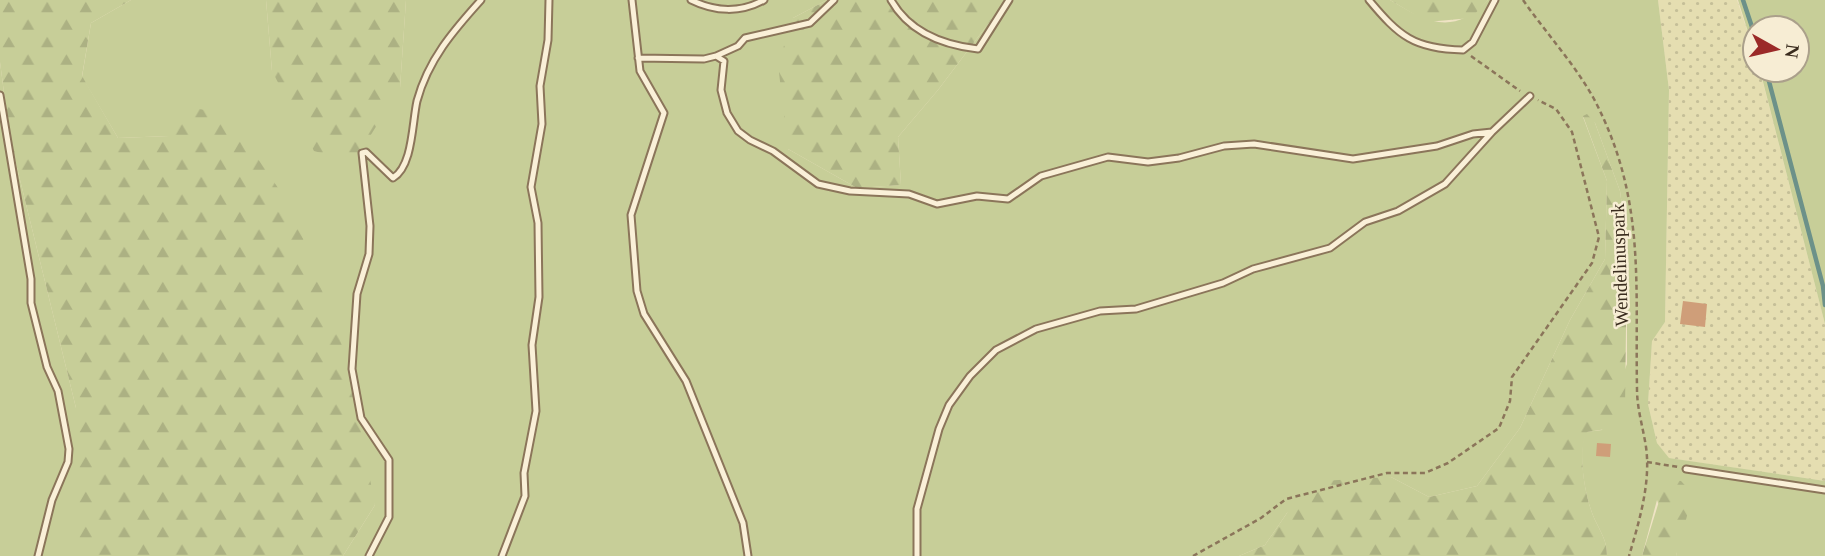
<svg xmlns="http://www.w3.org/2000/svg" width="1825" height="556" viewBox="0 0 1825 556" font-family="'Times New Roman',serif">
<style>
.farmland{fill:url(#farmland-dots)}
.grass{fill:#c7ce98}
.forest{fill:url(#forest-firs)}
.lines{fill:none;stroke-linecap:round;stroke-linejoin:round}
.stream{stroke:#6c9189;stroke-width:4.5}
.building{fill:#cf9e79}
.lane-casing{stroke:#8b755a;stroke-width:9}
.path{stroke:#8b755a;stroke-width:2.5;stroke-dasharray:5 3.5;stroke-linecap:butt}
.lane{stroke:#faf0d8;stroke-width:5}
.labels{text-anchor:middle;stroke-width:5;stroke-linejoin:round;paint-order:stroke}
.street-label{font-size:19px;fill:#3a2c1e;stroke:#f7edd4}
</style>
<defs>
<pattern id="farmland-dots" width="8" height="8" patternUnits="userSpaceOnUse" patternTransform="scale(1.75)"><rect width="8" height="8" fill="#e5deb1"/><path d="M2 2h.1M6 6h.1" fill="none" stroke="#c5bf98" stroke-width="1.8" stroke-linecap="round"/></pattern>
<pattern id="forest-firs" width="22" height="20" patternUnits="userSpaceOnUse" patternTransform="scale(1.75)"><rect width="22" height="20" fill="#c7ce98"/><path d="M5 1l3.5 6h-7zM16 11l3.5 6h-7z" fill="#acb183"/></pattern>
</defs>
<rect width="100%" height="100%" fill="#efe3c4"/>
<path class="farmland" d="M 1658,0 L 1737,0 L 1755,54 L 1755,70 L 1760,71 L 1825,324 L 1825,481 L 1668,458 L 1657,443 L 1648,404 L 1652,340 L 1665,322 L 1669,90 Z"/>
<path class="grass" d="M 131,0 L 266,0 L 272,71 L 400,88 L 406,0 L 827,0 L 793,18 L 788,149 L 857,188 L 901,185 L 898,137 L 938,90 L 1006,0 L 1390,0 C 1428,23 1453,36 1488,0 L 1658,0 L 1669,90 L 1665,322 L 1652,341 L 1648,404 L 1657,443 L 1669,458 L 1825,481 L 1825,556 L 1676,556 L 1677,551 L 1657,500 L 1642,556 L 1607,556 C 1607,540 1601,533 1595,520 C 1585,499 1577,452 1586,432 L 1602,430 L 1627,364 L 1627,244 L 1620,191 L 1595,123 L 1583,117 L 1607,181 L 1605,259 L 1570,320 L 1520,428 L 1477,486 L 1429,497 L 1391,477 L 1287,513 L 1265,545 L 1239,556 L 343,556 L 375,505 L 170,136 L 118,138 L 82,77 L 91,23 Z
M 1738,0 L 1825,0 L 1825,324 L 1760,70 L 1797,70 L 1797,28 L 1755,28 L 1755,54 Z
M 0,62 L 10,139 L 76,408 L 76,556 L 0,556 Z"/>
<path class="forest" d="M 0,0 L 131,0 L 91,23 L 82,76 L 118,138 L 169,136 L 192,108 L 226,113 L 292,208 L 347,359 L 375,505 L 343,556 L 76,556 L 76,408 L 10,139 L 0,62 Z
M 266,0 L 406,0 L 400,88 L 354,162 L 314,151 L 272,71 Z
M 827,0 L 1006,0 L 938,90 L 898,137 L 901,185 L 857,188 L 788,149 L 778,64 L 793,18 Z
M 1390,0 L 1488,0 L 1471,18 L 1427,22 Z
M 1587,114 L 1595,123 L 1620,191 L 1627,244 L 1625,408 L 1619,427 L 1587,432 C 1577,452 1585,499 1595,520 C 1601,533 1607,540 1607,556 L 1239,556 L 1265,545 L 1287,513 L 1321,481 L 1391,477 L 1429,497 L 1477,486 L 1520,428 L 1570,320 L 1605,259 L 1607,181 L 1583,116 Z
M 1666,479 L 1681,481 L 1693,494 L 1676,556 L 1642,556 Z"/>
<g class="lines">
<path class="stream" d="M 1743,0 L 1755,36
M 1766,70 L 1823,286 L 1825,305"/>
</g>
<path class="building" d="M 1683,301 L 1707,304 L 1705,327 L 1680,324 Z
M 1597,443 L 1611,444 L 1610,457 L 1596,456 Z"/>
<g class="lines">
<g class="lane-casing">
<path id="lane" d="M 632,0 L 640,71 L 664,113 L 631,215 L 637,291 L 644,314 L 686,381 L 743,523 L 748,556
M 691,0 C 715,12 741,13 764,0
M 891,0 C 909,32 943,45 978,49 L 1009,0
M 1369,0 C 1399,36 1414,49 1463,50 L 1473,42 L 1495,0
M 716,56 L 738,46 L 745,38 L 810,23 L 834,0
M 638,58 L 704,59 L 716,56 L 724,61 L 721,90 L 727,113 L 738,131 L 750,140 L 773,151 L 818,184 L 850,191 L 909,194 L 937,204 L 977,196 L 1008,199 L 1041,176 L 1108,157 L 1148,162 L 1179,158 L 1224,146 L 1254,144 L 1353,159 L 1437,146 L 1473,134 L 1492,132 L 1530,96
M 0,95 L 31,279 L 31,303 L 47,367 L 58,391 L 69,449 L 68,462 L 52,500 L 38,556
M 1686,469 L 1825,490
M 369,556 L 389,517 L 389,460 L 361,418 L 352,369 L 357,294 L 369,254 L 370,226 L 362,153 L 366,152 L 393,178 C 413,166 412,123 417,101 C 428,60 453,31 481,0
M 502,556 L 525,496 L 524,473 L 536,411 L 532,345 L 539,297 L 538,223 L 531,187 L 542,124 L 540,86 L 548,40 L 549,0
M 917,556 L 917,509 L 939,429 L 949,405 L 970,376 L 996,350 L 1036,329 L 1100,311 L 1136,309 L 1223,283 L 1253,269 L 1330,248 L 1365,222 L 1398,211 L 1445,184 L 1492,132"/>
</g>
<path class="path" d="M 1523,0 C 1546,33 1574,63 1594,99 C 1646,198 1635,282 1637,389 C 1637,409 1643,427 1646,447 C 1651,483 1639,522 1629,556
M 1471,56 L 1520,91
M 1647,462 L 1678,467
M 1193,556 L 1261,518 L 1286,499 L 1387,473 L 1425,473 L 1448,463 L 1499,428 L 1510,401 L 1512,377 L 1592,263 L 1599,237 L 1572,132 L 1556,109 L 1538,100"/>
<use href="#lane" class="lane"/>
</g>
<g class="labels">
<g class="street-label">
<text transform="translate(1619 265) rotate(-92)" y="7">Wendelinuspark</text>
</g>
</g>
<g transform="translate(1776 49) rotate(98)"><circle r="33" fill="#f7edd4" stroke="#aba08b" stroke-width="2"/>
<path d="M0-5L12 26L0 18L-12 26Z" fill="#9b2a28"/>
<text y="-10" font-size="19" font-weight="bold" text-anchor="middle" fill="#3a2c1e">N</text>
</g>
</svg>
